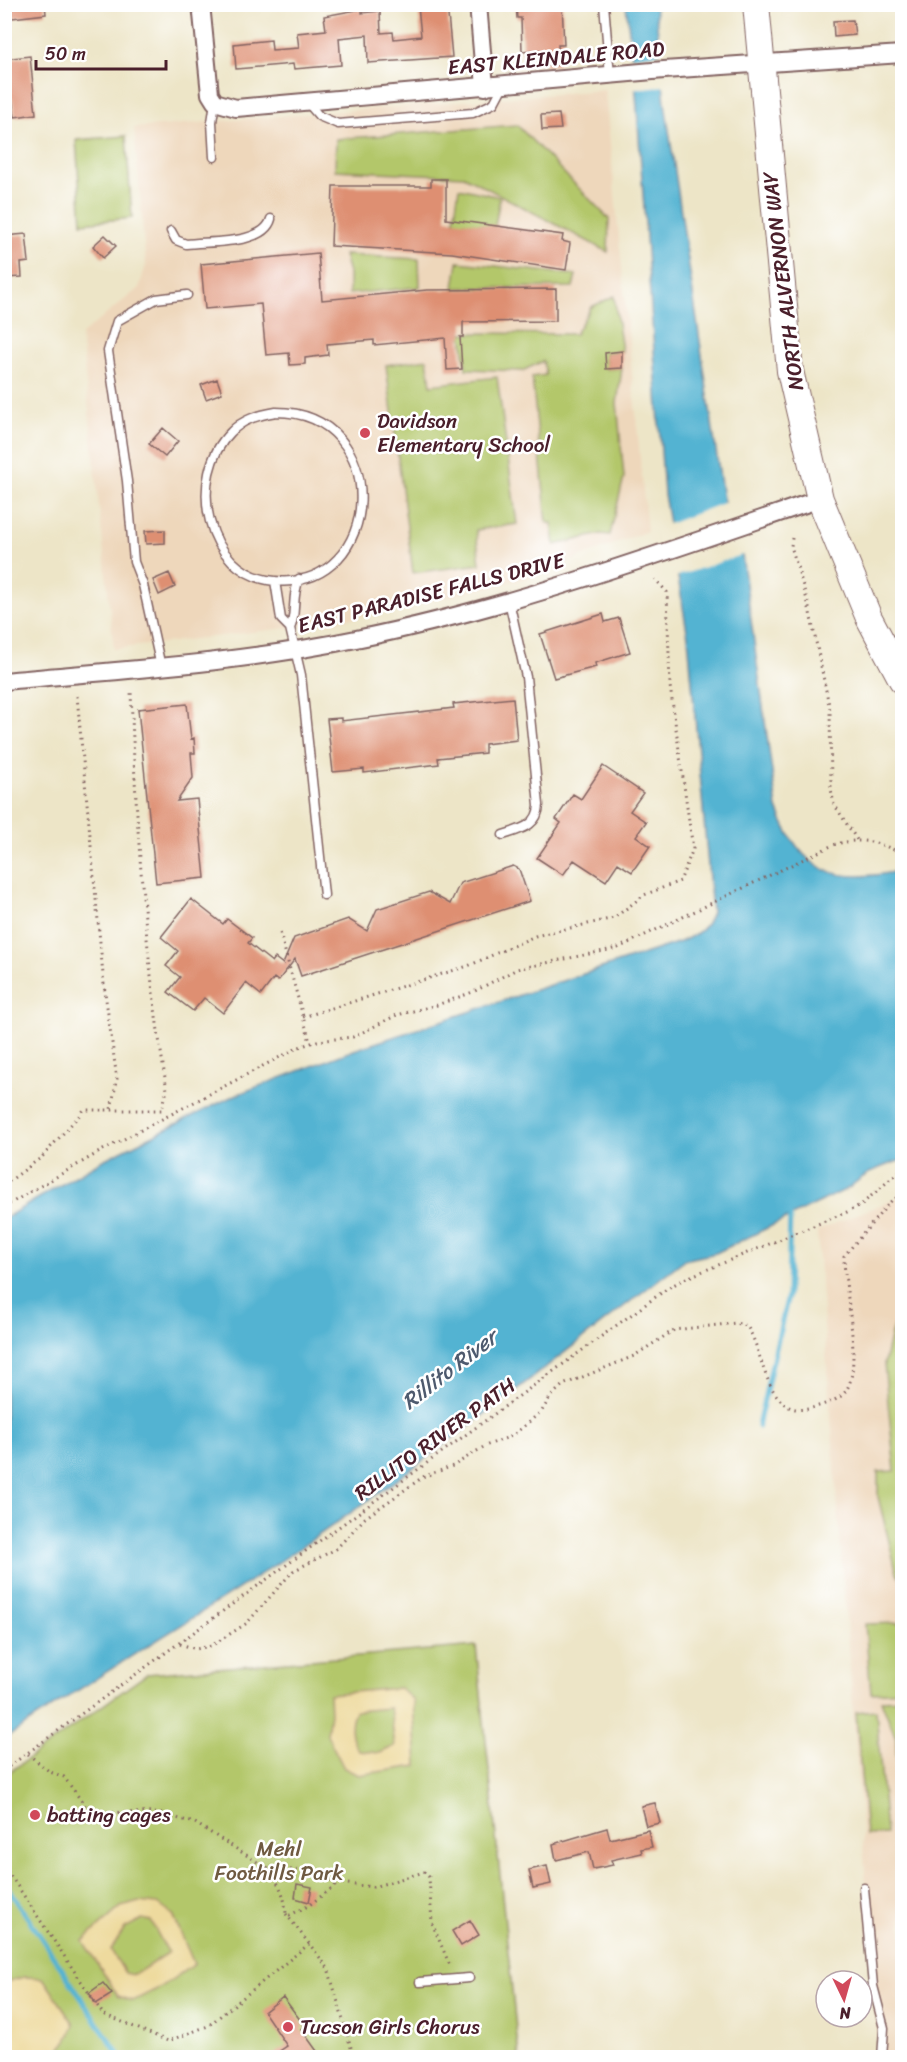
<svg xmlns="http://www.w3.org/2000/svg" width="907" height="2062" viewBox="0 0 907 2062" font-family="Sriracha,sans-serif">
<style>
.built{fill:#eed7bb}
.green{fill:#b3c76b;stroke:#7e734b;stroke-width:1.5}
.sand{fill:#eeda9e;stroke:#9c7c64;stroke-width:1.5;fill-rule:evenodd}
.water{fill:#53b3d2;stroke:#4e697e;stroke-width:1.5}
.pier{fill:#ede5c7}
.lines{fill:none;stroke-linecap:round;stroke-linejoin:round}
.stream{stroke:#53b3d2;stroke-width:5}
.building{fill:#de8f72}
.lane-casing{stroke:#836462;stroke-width:11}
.street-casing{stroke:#836462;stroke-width:20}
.primary-casing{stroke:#836462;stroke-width:28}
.path{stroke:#836462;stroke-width:3;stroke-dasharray:1.5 4.5;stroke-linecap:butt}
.lane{stroke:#fff;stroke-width:8}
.street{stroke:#fff;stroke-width:16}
.primary{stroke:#fff;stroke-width:26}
.poi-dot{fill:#d1495b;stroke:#fff;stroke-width:2}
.labels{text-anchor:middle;stroke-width:5;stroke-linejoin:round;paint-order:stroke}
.street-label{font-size:21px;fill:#4a1f2b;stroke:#fff}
.poi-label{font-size:21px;fill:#4a1f2b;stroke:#fff;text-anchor:start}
.park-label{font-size:21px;fill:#6f5a41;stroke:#fff}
.water-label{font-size:22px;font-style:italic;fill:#4e5a6e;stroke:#fff}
</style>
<rect width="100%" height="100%" fill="#fff"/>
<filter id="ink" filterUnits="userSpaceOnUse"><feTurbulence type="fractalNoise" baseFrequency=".0167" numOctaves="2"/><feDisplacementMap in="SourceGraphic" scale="12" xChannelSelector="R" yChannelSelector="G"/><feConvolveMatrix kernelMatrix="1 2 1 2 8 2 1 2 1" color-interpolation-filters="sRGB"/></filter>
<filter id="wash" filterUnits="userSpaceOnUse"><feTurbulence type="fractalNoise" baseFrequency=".008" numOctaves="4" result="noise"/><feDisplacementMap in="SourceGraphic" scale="24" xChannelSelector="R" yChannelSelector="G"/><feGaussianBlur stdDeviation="1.35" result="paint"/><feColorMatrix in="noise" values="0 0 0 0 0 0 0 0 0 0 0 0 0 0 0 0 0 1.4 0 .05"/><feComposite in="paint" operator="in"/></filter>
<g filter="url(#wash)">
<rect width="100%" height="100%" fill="#ede5c7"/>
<path class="built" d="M 605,90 L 647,531 L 528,578 L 396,609 L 326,623 L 114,649 L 81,335 L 139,288 L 146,265 L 134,128 Z
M 902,1196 L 902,2057 L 879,2057 L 817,1231 Z"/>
<path class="green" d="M 517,125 L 609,219 L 608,252 L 464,176 L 335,170 L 336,139 Z
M 126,136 L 132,218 L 82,223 L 76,140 Z
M 459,188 L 500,197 L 495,226 L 454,221 Z
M 344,255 L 419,259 L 420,287 L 349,294 L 349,273 Z
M 458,262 L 576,275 L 573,287 L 454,288 Z
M 614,296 L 622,351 L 605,353 L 606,369 L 622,368 L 617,403 L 624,477 L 610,535 L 601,534 L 555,545 L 552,523 L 547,523 L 532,377 L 546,375 L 543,361 L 522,371 L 466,369 L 462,333 L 575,334 L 591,307 Z
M 427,359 L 431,385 L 497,377 L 517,524 L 476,530 L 480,564 L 413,573 L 386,365 Z
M 902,1302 L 902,1580 L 897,1574 L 878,1497 L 878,1472 L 895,1471 L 884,1363 L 891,1334 Z
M 902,1623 L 902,1691 L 871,1693 L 865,1624 Z
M 476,1646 L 519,2057 L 5,2057 L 4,1776 L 147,1674 Z
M 902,1699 L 902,1856 L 900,1857 L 896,1738 L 881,1700 Z
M 876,1710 L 886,1834 L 866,1835 L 856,1712 Z"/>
<path class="sand" d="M 400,1688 L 413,1700 L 417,1766 L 358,1775 L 344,1768 L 327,1735 L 330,1713 L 329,1694 ZM 390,1708 L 395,1746 L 380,1753 L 359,1751 C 350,1740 349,1724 355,1711 Z
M 139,1902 L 158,1904 L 173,1915 L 194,1964 L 161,1987 L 133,2001 L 118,1996 L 83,1941 L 121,1907 ZM 142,1919 L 151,1921 L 168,1953 L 134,1975 L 125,1973 L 111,1950 L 125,1928 Z
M 24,1977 L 43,1978 L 74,2024 C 63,2062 39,2058 5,2057 L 5,1982 Z"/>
<path class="water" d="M 626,5 L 655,5 L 665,103 L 723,498 L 742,555 L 777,808 C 801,873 837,886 902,870 L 902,1160 C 882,1166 865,1173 849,1188 L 716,1253 L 684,1260 C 554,1360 426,1463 291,1554 C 197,1618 98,1674 5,1739 L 5,1218 L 101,1161 L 233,1096 L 354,1050 L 680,942 C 697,934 706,930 712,912 L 688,637 L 664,494 L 636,94 Z"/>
<path class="pier" d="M 662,53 L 665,86 L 633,89 L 629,57 Z
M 728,501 L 745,554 L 675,577 L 666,525 Z"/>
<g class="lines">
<path class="stream" d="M 758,1426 L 788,1295 L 790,1212
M 4,1882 L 121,2058"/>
</g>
<g id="blocks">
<path class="building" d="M 4,4 L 45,4 L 46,14 L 4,19 Z
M 431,4 L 447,4 L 452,57 L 368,63 L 367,35 L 339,38 L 341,65 L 294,69 L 293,64 L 236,69 L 234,44 L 271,40 L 272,50 L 299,48 L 297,33 L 326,30 L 324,16 L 362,9 L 362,13 L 380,11 L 381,33 L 393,32 L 394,39 L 421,36 L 418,6 Z
M 516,4 L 562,4 L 564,45 L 558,45 L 559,65 L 545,66 L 545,50 L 522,52 L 521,18 L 517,18 Z
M 853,20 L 855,35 L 834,37 L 833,21 Z
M 30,56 L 36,114 L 15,117 L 12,98 L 6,99 L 4,59 Z
M 559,114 L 561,129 L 542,130 L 541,115 Z
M 431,179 L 446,179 L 446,219 L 563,235 L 562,241 L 570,243 L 566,270 L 452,253 L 331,246 L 333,186 L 431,186 Z
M 26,234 L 29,262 L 21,263 L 22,277 L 4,278 L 4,236 Z
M 105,235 L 116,246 L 103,258 L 93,246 Z
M 318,253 L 322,300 L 427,290 L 556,289 L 556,321 L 463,322 L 463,337 L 460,337 L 462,369 L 447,370 L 445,338 L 374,345 L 374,340 L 327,344 L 328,355 L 305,358 L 305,364 L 290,365 L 289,353 L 266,355 L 261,304 L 205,309 L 201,264 Z
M 622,351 L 622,368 L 606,369 L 605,353 Z
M 217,379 L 222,393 L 206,399 L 201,385 Z
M 163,428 L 178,441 L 165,457 L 149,444 Z
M 165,530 L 165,543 L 146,544 L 145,531 Z
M 169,573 L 175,587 L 159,595 L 153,580 Z
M 603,614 L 605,622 L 619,618 L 630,652 L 595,663 L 596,667 L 554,678 L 540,634 Z
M 513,698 L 517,740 L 485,744 L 485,753 L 438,758 L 439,764 L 364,773 L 364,769 L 333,772 L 327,719 L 341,718 L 341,721 L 454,708 L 453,704 Z
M 187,704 L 191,739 L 194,738 L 195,753 L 191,753 L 193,778 L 177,801 L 197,799 L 205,878 L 156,883 L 138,709 Z
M 603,766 L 643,793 L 630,811 L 646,822 L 636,836 L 650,846 L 632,872 L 618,863 L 606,881 L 574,860 L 563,875 L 537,858 L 561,823 L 556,819 L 573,794 L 581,799 Z
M 513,866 L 519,869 L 530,901 L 301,976 L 295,959 L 278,981 L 274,978 L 261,995 L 246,983 L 223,1013 L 204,998 L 193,1011 L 168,992 L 180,977 L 166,966 L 178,951 L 161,937 L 191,899 L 223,924 L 227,919 L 252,938 L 248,943 L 272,962 L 275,958 L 283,964 L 294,938 L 348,919 L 367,931 L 377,909 L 429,892 L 450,904 L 460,883 Z
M 655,1803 L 660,1823 L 646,1826 L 641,1806 Z
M 607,1828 L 610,1839 L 648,1830 L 652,1847 L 641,1849 L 642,1853 L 611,1860 L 613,1865 L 593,1869 L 589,1852 L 556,1860 L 553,1844 Z
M 547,1866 L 551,1884 L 533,1888 L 529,1870 Z
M 297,1884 L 312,1887 L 309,1902 L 295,1898 Z
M 470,1920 L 479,1935 L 461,1946 L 452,1931 Z
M 103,1983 L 112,1994 L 96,2004 L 89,1993 Z
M 283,1997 L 304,2025 L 301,2029 L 322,2058 L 269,2058 L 287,2046 L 264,2012 Z"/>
</g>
</g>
<g filter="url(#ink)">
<use href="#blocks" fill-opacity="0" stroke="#836462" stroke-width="1.5"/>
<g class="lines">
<g class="lane-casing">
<path id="lane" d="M 604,4 L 610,76
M 307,102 L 319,116 L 338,124 L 473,113 L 494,103 L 503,86
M 214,157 L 212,122 L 215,102
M 171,231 L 176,240 L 186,244 C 210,241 264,245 271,219
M 276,412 C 394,412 384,591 275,581 C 205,575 186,476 231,432 C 243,419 259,415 276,412 Z
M 275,581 L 281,619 L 290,628 L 301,675 L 324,895
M 290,628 C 297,615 291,597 299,579
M 161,667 L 143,585 L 134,562 L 127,481 L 108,351 L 117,321 L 156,299 L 187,295
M 503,835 C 521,829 538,826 539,805 L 526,677 L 509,601
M 864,1888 L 873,1986 L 884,2028 L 882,2058
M 420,1982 L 469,1978"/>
</g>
<g class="street-casing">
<path id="street" d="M 201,4 L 210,94 L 215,102 L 236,108 L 664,70 L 902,54
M 478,4 L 485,87
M 4,681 C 122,670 240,663 356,639 C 514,607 667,551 820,499"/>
</g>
<g class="primary-casing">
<path id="primary" d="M 756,4 L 790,371 L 820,499 L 869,618 L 902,680"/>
</g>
<path class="path" d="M 792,538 L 791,546 L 808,603 L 830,710 L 831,789 L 834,804 L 857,840
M 77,696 L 104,985 L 117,1079 L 111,1109
M 280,933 L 310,1042
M 303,1017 L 468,966 L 535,936 L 614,918 L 644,895 L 680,881 L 693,849 L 670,686 L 667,592 L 655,579
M 4,1185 L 42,1157 L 84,1110 L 162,1110 L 167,1090 C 145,958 136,825 131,691
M 4,1207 L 103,1150 L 299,1047 L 317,1041 L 353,1037 L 397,1015 L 437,1005 L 473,992 L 517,969 L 618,948 L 833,845 C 860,837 878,841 902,854
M 180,1644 L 196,1649 L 211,1646 L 247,1623 L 293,1571 L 336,1549 L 365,1518 L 423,1477 L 453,1466 L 485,1446 L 512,1436 L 542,1411 L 551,1396 L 563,1385 L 634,1356 L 674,1330 L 736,1323 L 747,1326 C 761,1349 762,1380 781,1401 C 790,1411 804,1411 815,1407 C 826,1404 842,1399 847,1389 C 862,1363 844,1289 844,1256 L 892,1200 L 902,1195
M 28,1754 L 50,1772 L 64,1777 L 86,1807 L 97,1812 L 158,1813 L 195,1823 L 267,1868 L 305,1871 L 339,1883 L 373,1887 L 424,1872 L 429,1877 L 432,1923 L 450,1966
M 4,1770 L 668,1288 L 684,1279 L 847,1212 L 862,1204 L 902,1169
M 4,1866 L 103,2014 L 168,2041 L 208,2026 L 309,1944
M 267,1868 C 279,1883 285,1894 286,1914 L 290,1915 L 308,1906 L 339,1883
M 286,1914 L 328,1968 L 354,2058"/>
<use href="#lane" class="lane"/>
<use href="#street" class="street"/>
<use href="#primary" class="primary"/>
</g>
</g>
<g class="poi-dot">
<circle cx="365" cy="433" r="6"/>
<circle cx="35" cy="1815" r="6"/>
<circle cx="288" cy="2027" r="6"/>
</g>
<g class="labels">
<g class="street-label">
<text transform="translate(556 58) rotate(-5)" y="7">EAST KLEINDALE ROAD</text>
<text transform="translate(783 281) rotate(-97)" y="7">NORTH ALVERNON WAY</text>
<text transform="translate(431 593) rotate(-14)" y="7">EAST PARADISE FALLS DRIVE</text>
<text transform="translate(435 1439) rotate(-36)" y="7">RILLITO RIVER PATH</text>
</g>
<g class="poi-label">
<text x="377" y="428">Davidson<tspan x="377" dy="24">Elementary School</tspan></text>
<text x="47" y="1822">batting cages</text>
<text x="300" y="2034">Tucson Girls Chorus</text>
</g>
<g class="park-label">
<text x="279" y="1856">Mehl<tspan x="279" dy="24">Foothills Park</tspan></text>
</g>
<g class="water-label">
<text transform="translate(449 1369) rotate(-38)" y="8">Rillito River</text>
</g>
</g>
<rect width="907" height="2062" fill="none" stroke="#fff" stroke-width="24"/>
<g transform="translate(844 1999) rotate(175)"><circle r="28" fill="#ffffff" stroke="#b7a5aa" stroke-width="1.5"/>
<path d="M0-4.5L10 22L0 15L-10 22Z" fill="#d1495b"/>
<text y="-9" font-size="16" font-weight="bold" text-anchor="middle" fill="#4a1f2b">N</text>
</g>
<path d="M36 60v9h130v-9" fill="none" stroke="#4a1f2b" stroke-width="3"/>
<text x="45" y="60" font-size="18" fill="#4a1f2b" stroke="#ffffff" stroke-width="4.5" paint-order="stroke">50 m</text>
</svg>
